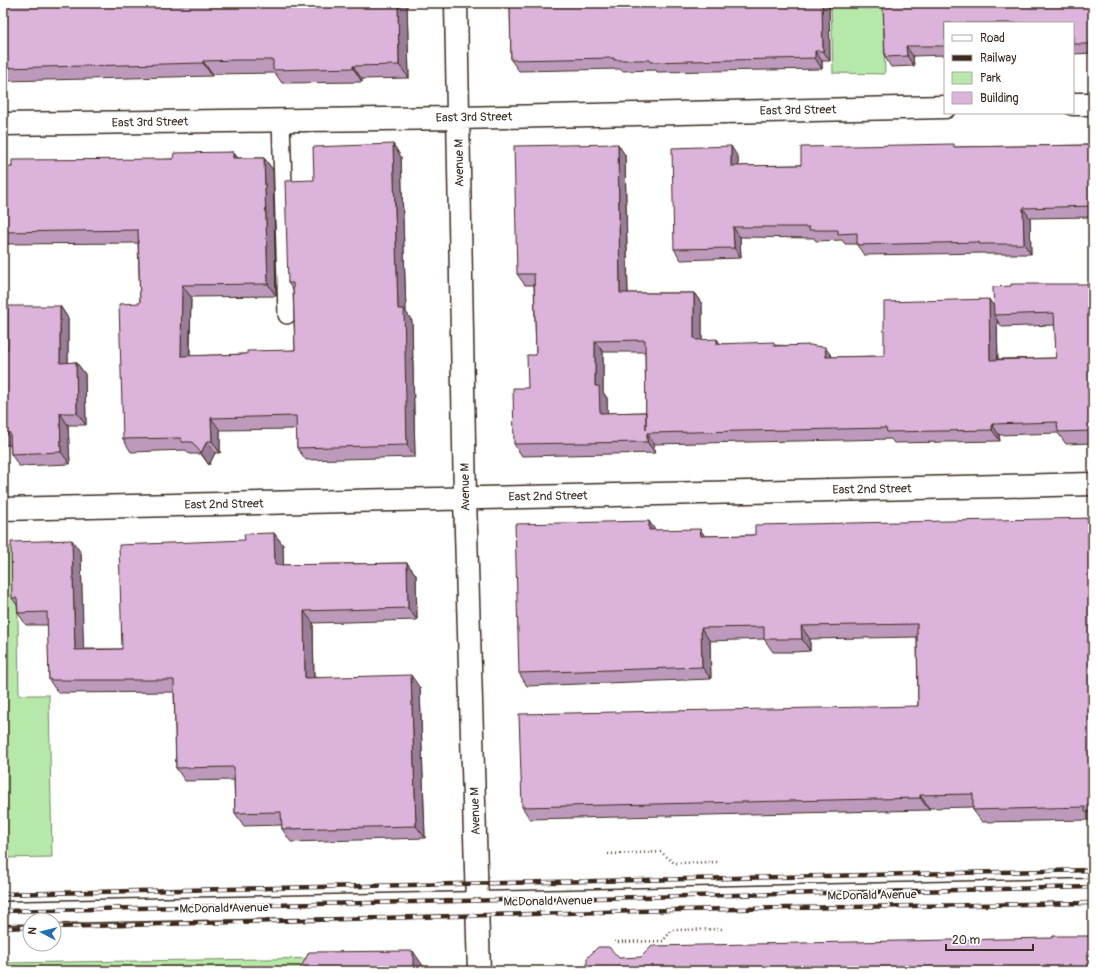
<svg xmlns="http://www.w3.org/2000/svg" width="1096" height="974" viewBox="0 0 1096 974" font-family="Pangolin,sans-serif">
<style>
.green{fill:#b6e8a9;stroke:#788964}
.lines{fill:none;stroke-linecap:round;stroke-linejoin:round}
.service-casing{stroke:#3b2a1e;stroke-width:20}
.minor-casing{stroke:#3b2a1e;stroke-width:25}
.secondary-casing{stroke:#3b2a1e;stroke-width:25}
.path{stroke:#3b2a1e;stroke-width:2.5;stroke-dasharray:1 3;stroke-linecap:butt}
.service{stroke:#fff;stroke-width:17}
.minor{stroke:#fff;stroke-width:22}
.secondary{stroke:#fff;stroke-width:22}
.rail-casing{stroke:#3b2a1e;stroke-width:4.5}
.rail{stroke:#fff;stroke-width:3;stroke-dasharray:9;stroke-linecap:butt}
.wall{fill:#bd9abb;stroke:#3b2a1e;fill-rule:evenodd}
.shaded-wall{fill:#9a7d99;stroke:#3b2a1e}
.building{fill:#dcb3da;stroke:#3b2a1e;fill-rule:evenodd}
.labels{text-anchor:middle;stroke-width:3.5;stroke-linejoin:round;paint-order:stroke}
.street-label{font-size:12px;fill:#3b2a1e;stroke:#fff}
</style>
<rect width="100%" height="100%" fill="#fff"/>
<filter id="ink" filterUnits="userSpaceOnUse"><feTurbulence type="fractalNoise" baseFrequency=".025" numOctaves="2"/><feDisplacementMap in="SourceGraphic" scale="8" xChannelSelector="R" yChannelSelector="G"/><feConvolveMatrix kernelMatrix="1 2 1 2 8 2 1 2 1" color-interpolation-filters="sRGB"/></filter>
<g filter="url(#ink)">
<path class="green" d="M 831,3 L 883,3 L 885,74 L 833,73 Z
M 3,547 L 17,547 L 19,695 L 49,695 L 52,857 L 3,858 Z
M 330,958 L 322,971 L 3,971 L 3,963 Z"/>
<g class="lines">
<g class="service-casing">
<path id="service" d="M 281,120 L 287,315"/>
</g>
<g class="minor-casing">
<path id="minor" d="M 456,3 L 465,498 L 479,971
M 1073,104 L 1093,104
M 3,124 L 458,118 L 945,107
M 3,509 L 1093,484"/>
</g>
<g class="secondary-casing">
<path id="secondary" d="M 3,913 L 1093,890"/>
</g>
<path class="path" d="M 608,854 L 661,852 L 674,863 L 720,862
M 614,942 L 663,941 L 672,930 L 722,929"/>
<use href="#service" class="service"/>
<use href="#minor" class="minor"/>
<use href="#secondary" class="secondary"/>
<g class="rail-casing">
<path id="rail" d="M 3,894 L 1093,870
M 3,911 L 1093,887
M 54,927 L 674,910 L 1093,903
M 3,928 L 30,927"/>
</g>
<use href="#rail" class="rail"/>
</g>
<path class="wall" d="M 3,3 L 407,3 L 409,78 L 362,79 L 362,82 L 282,83 L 275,73 L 212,74 L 212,76 L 3,81 Z
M 510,3 L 829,3 L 830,61 L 822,61 L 822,69 L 657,72 L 656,70 L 622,71 L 620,69 L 519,71 L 511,60 Z
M 883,3 L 1093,3 L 1093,53 L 1073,54 L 1073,23 L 945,23 L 945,55 L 913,56 L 914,66 L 891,67 L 885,57 Z
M 393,144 L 401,157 L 406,312 L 412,321 L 415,457 L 306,460 L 297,448 L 297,429 L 220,430 L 220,453 L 215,453 L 209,465 L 201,454 L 189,454 L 186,450 L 131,452 L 123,439 L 140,303 L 138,243 L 3,244 L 3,167 L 173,159 L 233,152 L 238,158 L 264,158 L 273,170 L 276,296 L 191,297 L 190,356 L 247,354 L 295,350 L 293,290 L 288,283 L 314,180 Z
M 1093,145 L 1093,217 L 1030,218 L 1031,254 L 986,254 L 985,253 L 864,255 L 857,245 L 857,244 L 845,244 L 842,240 L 816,241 L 814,238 L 740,237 L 741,258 L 681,260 L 674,249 L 738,157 L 738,166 L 801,165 L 956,147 Z
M 625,155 L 628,293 L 694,293 L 702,304 L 702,340 L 720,344 L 814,346 L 833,357 L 884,356 L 994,306 L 1093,284 L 1093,443 L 1066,444 L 1058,433 L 999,435 L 1000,441 L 894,443 L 891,439 L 654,444 L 655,453 L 522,456 L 514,444 L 536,355 L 534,285 L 525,285 L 517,274 ZM 997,320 L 1002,327 L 1055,325 L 1056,358 L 998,359 ZM 603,352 L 645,352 L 646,412 L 607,413 L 607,398 L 603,392 Z
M 60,306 L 68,318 L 68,363 L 76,362 L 85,374 L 86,425 L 68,425 L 70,464 L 19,466 L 11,454 L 10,445 L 3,445 L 3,349 L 8,349 Z
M 1093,518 L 1093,824 L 1090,820 L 982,822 L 973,810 L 973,807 L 929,808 L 929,810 L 530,819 L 522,807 L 918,706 L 917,637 L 810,639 L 810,651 L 793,652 L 773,652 L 764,639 L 710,641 L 711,679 L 527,686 L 519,673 L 655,530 L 705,536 L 755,535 Z
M 274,533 L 283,545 L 283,565 L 407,563 L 416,575 L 417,620 L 313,623 L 314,677 L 420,688 L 425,838 L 291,842 L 282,829 L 282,825 L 244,826 L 235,813 L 234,780 L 185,781 L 176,768 L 174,692 L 58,693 L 49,680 L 48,625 L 26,625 L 18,613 L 17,605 L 12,598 L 81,553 L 83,649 L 122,649 L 245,540 Z"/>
<path class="shaded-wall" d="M 398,3 L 407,3 L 409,78 L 399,65 Z
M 822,3 L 829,3 L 830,61 L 823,51 Z
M 906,46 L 913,56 L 914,66 L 907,56 Z
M 815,51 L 822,61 L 822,69 L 815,58 Z
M 203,61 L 212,74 L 212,76 L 203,63 Z
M 353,66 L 362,79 L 362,82 L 353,68 Z
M 393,144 L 401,157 L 406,312 L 412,321 L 415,457 L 407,445 L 398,309 Z
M 618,144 L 625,155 L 628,304 L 620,293 Z
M 731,146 L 738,157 L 739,176 L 731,166 Z
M 233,152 L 242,164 L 233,158 Z
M 264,158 L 273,170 L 276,296 L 268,284 Z
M 1023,208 L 1030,218 L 1031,254 L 1024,244 Z
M 733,227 L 740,237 L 741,258 L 734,248 Z
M 182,285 L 191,297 L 189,368 L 181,356 Z
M 694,293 L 702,304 L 702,350 L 694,338 Z
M 989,299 L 997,311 L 994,315 L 997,320 L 998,371 L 990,360 Z
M 60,306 L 68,318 L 68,375 L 60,363 Z
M 717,339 L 725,350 L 717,344 Z
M 595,341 L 603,352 L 603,392 L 607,398 L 608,424 L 600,413 L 595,386 Z
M 825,347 L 833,358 L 826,357 Z
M 76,362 L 85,374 L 86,425 L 77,413 Z
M 60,413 L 68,425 L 70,464 L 61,452 Z
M 211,418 L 220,430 L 220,453 L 212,441 Z
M 992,424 L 999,435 L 1000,441 L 992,430 Z
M 647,433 L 654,444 L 655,453 L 647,442 Z
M 207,441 L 215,453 L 209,465 L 201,453 Z
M 649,521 L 658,534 L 649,530 Z
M 700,529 L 709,542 L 701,536 Z
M 274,533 L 283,545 L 284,578 L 275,565 Z
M 72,540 L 81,553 L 84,662 L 75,650 Z
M 407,563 L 416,575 L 417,620 L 408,608 Z
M 304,611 L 313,623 L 314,690 L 305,678 Z
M 801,626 L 810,639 L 810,651 L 802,639 Z
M 701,628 L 710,641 L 711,679 L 702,667 Z
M 411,675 L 420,688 L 425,838 L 416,826 Z
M 920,795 L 929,808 L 929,810 L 920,798 Z
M 413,951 L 426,970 L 426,971 L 413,971 Z"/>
<path class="building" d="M 3,3 L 398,3 L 399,65 L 353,66 L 353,68 L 273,70 L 273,60 L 238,60 L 203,61 L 203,63 L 3,68 Z
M 510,3 L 822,3 L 823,51 L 815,51 L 815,58 L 650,62 L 650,60 L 614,60 L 614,58 L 511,60 Z
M 883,3 L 1093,3 L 1093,44 L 1073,44 L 1073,23 L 945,23 L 945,46 L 906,46 L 907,56 L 885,57 Z
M 393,144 L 398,309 L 404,309 L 407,445 L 297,448 L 296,416 L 211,418 L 212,441 L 207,441 L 201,453 L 192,442 L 181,442 L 181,438 L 123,439 L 119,304 L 140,303 L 138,230 L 3,232 L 3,167 L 12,167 L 12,160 L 173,159 L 174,153 L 233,152 L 233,158 L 264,158 L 268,284 L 182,285 L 181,356 L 247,354 L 247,351 L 295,350 L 293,283 L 288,283 L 285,181 L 314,180 L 313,147 Z
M 618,144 L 620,293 L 694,293 L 694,338 L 697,340 L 717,339 L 717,344 L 774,342 L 774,346 L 812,345 L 813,346 L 825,347 L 826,357 L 884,356 L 884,302 L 989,299 L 990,360 L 1056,358 L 1054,313 L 994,315 L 993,287 L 1011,286 L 1011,284 L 1093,284 L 1093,431 L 1058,432 L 1057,422 L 992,424 L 992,430 L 887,432 L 886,428 L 647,433 L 647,442 L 514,444 L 513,388 L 528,388 L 527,355 L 536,355 L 534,274 L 517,274 L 514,146 ZM 645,340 L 646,430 L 646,412 L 600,413 L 599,386 L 595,386 L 595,341 Z
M 954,144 L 954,147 L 1093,145 L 1093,206 L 1023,208 L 1024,244 L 979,244 L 979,242 L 857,245 L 857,233 L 838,234 L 838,230 L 809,230 L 809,227 L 733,227 L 734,248 L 674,249 L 672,148 L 731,146 L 731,166 L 801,165 L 801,147 Z
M 8,306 L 60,306 L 60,363 L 76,362 L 77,413 L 60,413 L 61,452 L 11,454 L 10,433 L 3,433 L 3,349 L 8,349 Z
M 1093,518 L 1093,812 L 1085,812 L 1085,807 L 973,810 L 973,794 L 920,795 L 920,798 L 522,807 L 519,714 L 918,706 L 917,624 L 801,626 L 802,639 L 764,639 L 764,627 L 701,628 L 702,667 L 519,673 L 515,524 L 649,521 L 649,530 L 700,529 L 701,536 L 755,535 L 755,525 Z
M 274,533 L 275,565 L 407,563 L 408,608 L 304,611 L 305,678 L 411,675 L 416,826 L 282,829 L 281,812 L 235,813 L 234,767 L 176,768 L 174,680 L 49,680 L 47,612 L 18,613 L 17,598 L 12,598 L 11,542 L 72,540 L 75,650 L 122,649 L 119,545 L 245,540 L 244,534 Z
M 1053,936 L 1093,936 L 1093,971 L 587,971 L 587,958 L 598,947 L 609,947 L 619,958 L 641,957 L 652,946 L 1052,938 Z
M 413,951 L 413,971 L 299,971 L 309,952 Z"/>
</g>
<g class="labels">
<g class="street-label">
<text transform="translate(798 110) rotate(-1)" y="4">East 3rd Street</text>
<text transform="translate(474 117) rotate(-1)" y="4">East 3rd Street</text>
<text transform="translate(150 122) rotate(-1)" y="4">East 3rd Street</text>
<text transform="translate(459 163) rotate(-91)" y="4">Avenue M</text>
<text transform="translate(465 487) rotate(-91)" y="4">Avenue M</text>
<text transform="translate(872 489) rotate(-1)" y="4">East 2nd Street</text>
<text transform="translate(548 496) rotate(-1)" y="4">East 2nd Street</text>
<text transform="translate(224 504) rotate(-1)" y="4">East 2nd Street</text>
<text transform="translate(475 811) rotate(-92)" y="4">Avenue M</text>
<text transform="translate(872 895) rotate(-1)" y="4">McDonald Avenue</text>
<text transform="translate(548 901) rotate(-1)" y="4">McDonald Avenue</text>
<text transform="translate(224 908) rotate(-1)" y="4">McDonald Avenue</text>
</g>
</g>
<rect width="1096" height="974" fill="none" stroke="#fff" stroke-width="16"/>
<rect x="8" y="8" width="1080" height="958" fill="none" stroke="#3b2a1e" stroke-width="1.5" filter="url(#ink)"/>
<rect x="944" y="22" width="130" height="92" fill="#ffffff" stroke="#b1aaa5"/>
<rect x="952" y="35" width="20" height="6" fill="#ffffff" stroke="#b1aaa5"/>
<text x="980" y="42" font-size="12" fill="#3b2a1e">Road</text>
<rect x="952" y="55" width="20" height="6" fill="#3b2a1e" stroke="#b1aaa5"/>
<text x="980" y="62" font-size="12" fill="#3b2a1e">Railway</text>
<rect x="952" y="72" width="20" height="12" fill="#b6e8a9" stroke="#b1aaa5"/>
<text x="980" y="82" font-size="12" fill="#3b2a1e">Park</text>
<rect x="952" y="92" width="20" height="12" fill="#dcb3da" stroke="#b1aaa5"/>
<text x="980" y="102" font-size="12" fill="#3b2a1e">Building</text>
<g transform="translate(42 932) rotate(277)"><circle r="19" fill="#ffffff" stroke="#b1aaa5"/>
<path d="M0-3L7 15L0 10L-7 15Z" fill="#1f6fb2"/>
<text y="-6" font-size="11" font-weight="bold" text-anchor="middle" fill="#3b2a1e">N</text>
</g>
<path d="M946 944v6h87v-6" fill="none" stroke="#3b2a1e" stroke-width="2"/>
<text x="952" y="944" font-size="12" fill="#3b2a1e" stroke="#ffffff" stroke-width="3" paint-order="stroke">20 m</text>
</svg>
